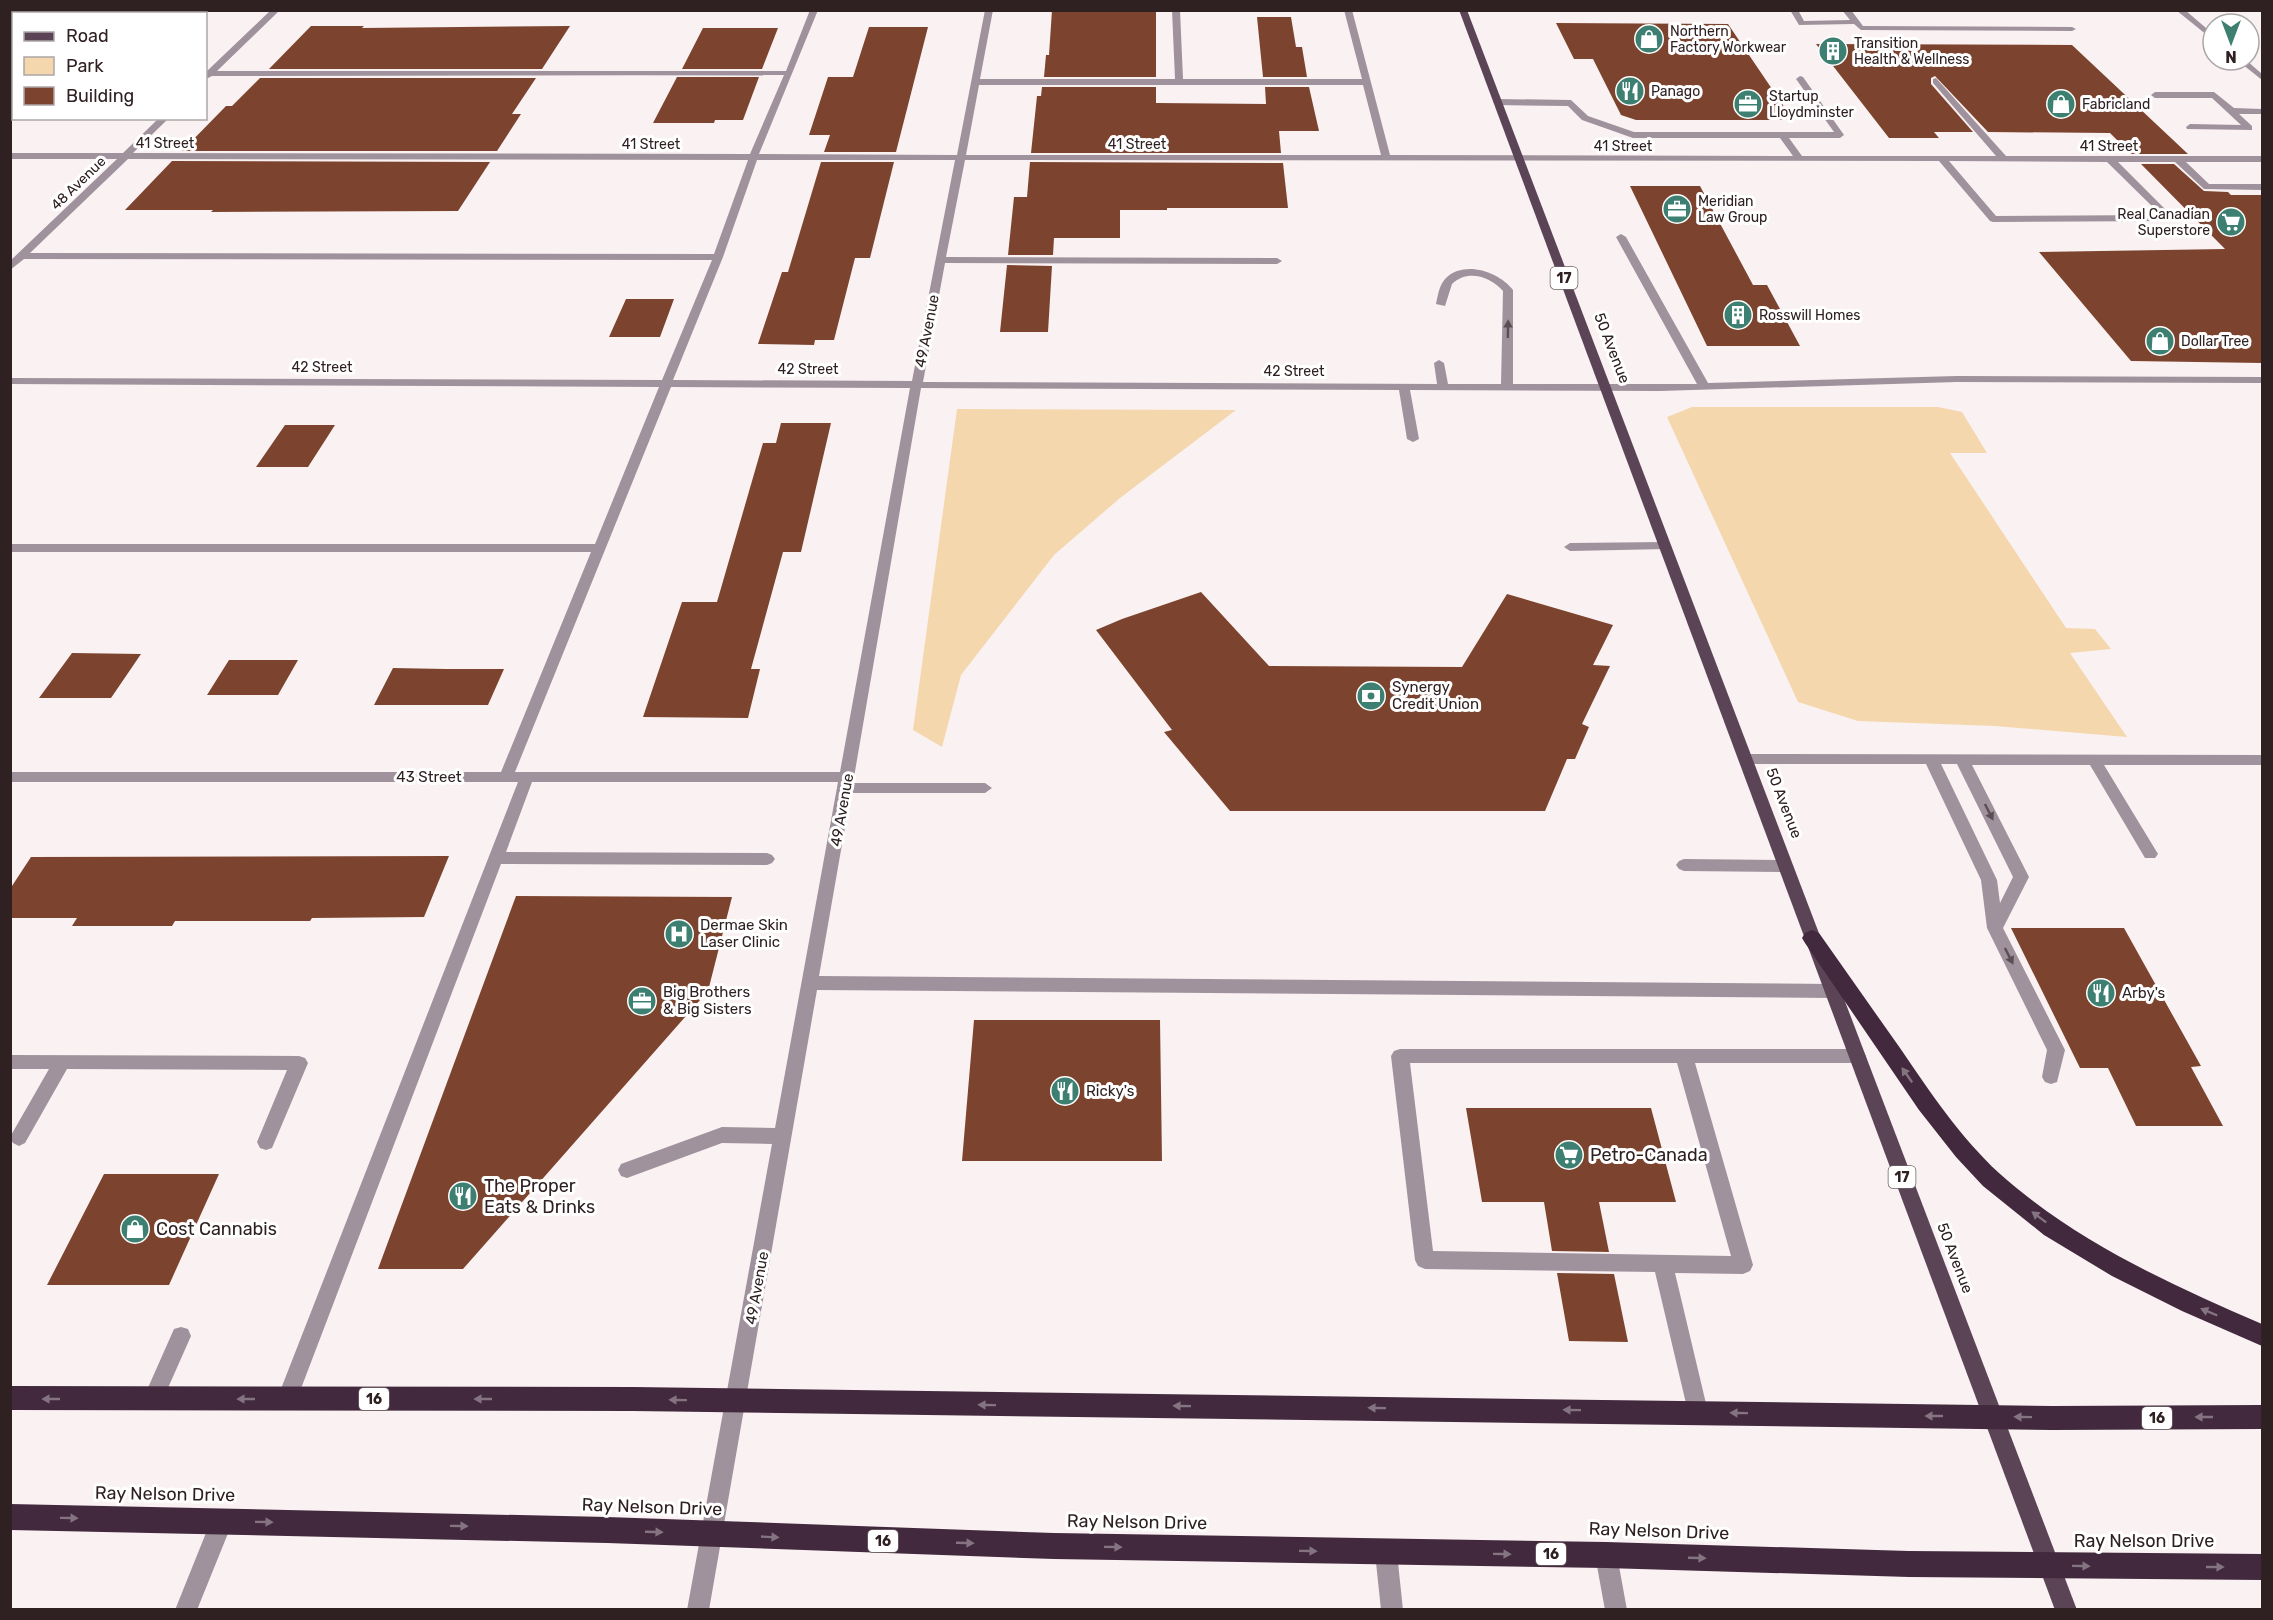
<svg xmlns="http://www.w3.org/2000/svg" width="2273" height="1620" viewBox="0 0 2273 1620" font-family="Rubik,sans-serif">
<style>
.green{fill:#f5d7ae}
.building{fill:#7c442e}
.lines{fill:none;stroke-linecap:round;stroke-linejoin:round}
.minor{fill:#a0929c;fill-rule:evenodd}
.major{fill:#5b4456;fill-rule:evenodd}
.highway{fill:#42293d;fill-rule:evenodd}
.oneway{fill:#5c4e53}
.oneway2{fill:#847481}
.labels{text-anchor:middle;stroke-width:6;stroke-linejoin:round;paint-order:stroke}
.far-poi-label{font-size:14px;fill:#2f2022;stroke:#fff;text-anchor:start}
.far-street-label{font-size:14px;fill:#2f2022;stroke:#fff}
.shield{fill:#fff;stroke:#6d6364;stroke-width:1.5}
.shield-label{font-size:14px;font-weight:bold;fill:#2f2022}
.street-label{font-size:15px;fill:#2f2022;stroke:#fff}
.poi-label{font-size:15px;fill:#2f2022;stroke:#fff;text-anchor:start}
.near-poi-label{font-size:18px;fill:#2f2022;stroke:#fff;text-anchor:start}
.near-street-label{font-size:18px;fill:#2f2022;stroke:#fff}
</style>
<rect width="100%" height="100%" fill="#faf1f2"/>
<path class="green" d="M 1692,407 L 1938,407 L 1962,412 L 1987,453 L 1950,453 L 2066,628 L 2095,629 L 2111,649 L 2070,653 L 2127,737 L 1995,726 L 1858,721 L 1798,702 L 1667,417 Z
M 957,409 L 1236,410 L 1120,498 L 1054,555 L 961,675 L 942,747 L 913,730 Z"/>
<path class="building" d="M 1052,10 L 1156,10 L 1156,77 L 1044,77 L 1046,55 L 1049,55 Z
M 1257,17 L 1291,17 L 1296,47 L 1302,47 L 1307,77 L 1263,77 Z
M 1556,23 L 1728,24 L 1793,120 L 1636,120 L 1621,115 L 1593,59 L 1574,59 Z
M 311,26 L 364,26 L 362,28 L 570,26 L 542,69 L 269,69 Z
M 869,27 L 928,27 L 896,152 L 824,152 L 830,135 L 809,135 L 828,77 L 853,77 Z
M 703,28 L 778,28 L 762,69 L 682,69 Z
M 1816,44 L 2072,45 L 2188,154 L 2131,154 L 2110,133 L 1988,132 L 1935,76 L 1931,78 L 1931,84 L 1973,132 L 1934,132 L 1939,138 L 1889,138 Z
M 677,77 L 759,77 L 743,120 L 715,120 L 714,123 L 653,123 Z
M 260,78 L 536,78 L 512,114 L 521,114 L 497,151 L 182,151 L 226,106 L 232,106 Z
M 1042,87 L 1156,87 L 1156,103 L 1266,104 L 1265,87 L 1309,87 L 1319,131 L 1279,131 L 1281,153 L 1031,153 L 1037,96 L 1041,96 Z
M 172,161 L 490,162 L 458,211 L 211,212 L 213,210 L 125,210 Z
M 821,162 L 894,162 L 870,258 L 855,258 L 834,340 L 815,340 L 814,345 L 758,344 L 782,272 L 788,272 Z
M 1030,162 L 1283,163 L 1288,208 L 1167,208 L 1167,210 L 1120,210 L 1120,238 L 1054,238 L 1053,255 L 1008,255 L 1014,197 L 1027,197 Z
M 2141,164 L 2174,164 L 2204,191 L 2228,192 L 2231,195 L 2262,195 L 2262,363 L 2131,361 L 2039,252 L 2225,249 Z
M 1630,186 L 1700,186 L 1753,285 L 1767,285 L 1800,346 L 1707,346 Z
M 1007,265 L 1052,266 L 1048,332 L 1000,332 Z
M 626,299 L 674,299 L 660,337 L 609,337 Z
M 781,423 L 831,423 L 801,552 L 783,552 L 751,669 L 760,669 L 748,718 L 643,717 L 682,602 L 717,602 L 763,443 L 776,443 Z
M 285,425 L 335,425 L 308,467 L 256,467 Z
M 1201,592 L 1269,666 L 1462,667 L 1507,594 L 1613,625 L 1593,665 L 1610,666 L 1582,724 L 1589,727 L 1575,759 L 1567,759 L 1545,811 L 1230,811 L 1164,732 L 1172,730 L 1096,630 L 1122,619 Z
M 72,653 L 141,654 L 111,698 L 39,698 Z
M 229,660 L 298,660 L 278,695 L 207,695 Z
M 393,668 L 446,669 L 504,669 L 488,705 L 374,705 Z
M 449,856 L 424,917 L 312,918 L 310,921 L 175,921 L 172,926 L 72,926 L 77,918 L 10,918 L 10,889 L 31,857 Z
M 516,896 L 732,897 L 708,991 L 463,1269 L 378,1269 Z
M 2011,928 L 2124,928 L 2201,1066 L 2191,1067 L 2223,1126 L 2136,1126 L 2108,1068 L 2080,1068 Z
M 974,1020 L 1160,1020 L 1162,1161 L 962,1161 Z
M 1466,1108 L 1651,1108 L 1676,1202 L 1599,1202 L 1609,1252 L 1552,1251 L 1544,1202 L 1482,1202 Z
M 104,1174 L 219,1174 L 169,1285 L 47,1285 Z
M 1557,1273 L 1614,1274 L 1628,1342 L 1569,1341 Z"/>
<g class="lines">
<path class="minor" d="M 271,10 L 280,10 L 217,71 L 786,71 L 810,10 L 818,10 L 759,154 L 957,155 L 985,10 L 993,10 L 980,79 L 1175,79 L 1172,10 L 1180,10 L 1183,79 L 1362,79 L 1344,10 L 1352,10 L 1390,155 L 1793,156 L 1780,138 L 1633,138 L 1582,120 L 1568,106 L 1497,105 L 1493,102 L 1497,99 L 1571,100 L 1588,116 L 1634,132 L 1834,132 L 1796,79 L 1800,76 L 1803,77 L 1844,135 L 1840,138 L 1789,138 L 1802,156 L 1996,156 L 1933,83 L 1933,79 L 1936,78 L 2006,156 L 2262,156 L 2262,162 L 2186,162 L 2209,184 L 2262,184 L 2262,190 L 2204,189 L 2175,162 L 2118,162 L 2174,218 L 2169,221 L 1993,222 L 1990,221 L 1939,161 L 965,160 L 946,257 L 1277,258 L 1282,261 L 1277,264 L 945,263 L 923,382 L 1437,384 L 1434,363 L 1439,360 L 1444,363 L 1448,384 L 1501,384 L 1503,291 C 1490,276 1467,269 1452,284 L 1445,306 L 1436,304 C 1438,295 1439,285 1446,278 C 1465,260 1499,272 1513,290 L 1513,384 L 1697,384 L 1616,237 L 1621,234 L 1626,237 L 1708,383 L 1957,376 L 2262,377 L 2262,383 L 1957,382 L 1660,391 L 1410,390 L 1419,439 L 1413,442 L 1407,439 L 1399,390 L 921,388 L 853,783 L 985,783 L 992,788 L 985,793 L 851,793 L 819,976 L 1833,984 L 1839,986 L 1841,991 L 1839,996 L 1833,998 L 817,990 L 709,1610 L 687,1610 L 772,1144 L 722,1143 L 627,1178 L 621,1176 L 618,1170 L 621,1164 L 722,1127 L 775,1128 L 838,782 L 532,782 L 506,852 L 767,853 L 772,855 L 775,859 L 772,863 L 767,865 L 501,864 L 297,1399 L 294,1406 L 287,1409 L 280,1406 L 277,1399 L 518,782 L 10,782 L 10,772 L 501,772 L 591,552 L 10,552 L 10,544 L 595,544 L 659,387 L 10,384 L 10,378 L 662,380 L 712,260 L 24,259 L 10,270 L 10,261 L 117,159 L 10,159 L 10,153 L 123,153 L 159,118 L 169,118 L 133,153 L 750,154 L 784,75 L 212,76 L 206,79 L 206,72 ZM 979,85 L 1363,85 L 1381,155 L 966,155 ZM 128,159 L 748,160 L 714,254 L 30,253 ZM 757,160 L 955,160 L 912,381 L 673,380 L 723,257 ZM 1949,161 L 2107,162 L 2161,215 L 1996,216 ZM 671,387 L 910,388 L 840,772 L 515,772 Z
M 1790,10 L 1798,10 L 1804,21 L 1850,20 L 1842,10 L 1851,10 L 1863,26 L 2072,27 L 2076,29 L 2072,31 L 1861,30 L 1854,24 L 1799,25 Z
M 2176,10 L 2185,10 L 2213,34 L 2213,40 Z
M 2237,60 L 2246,60 L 2262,74 L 2262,80 Z
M 10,72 L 14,72 L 14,76 L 10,76 Z
M 2214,92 L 2234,108 L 2262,109 L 2262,114 L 2239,114 L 2252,126 L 2252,130 L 2187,129 L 2186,127 L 2190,124 L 2241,125 L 2212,98 L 2155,98 L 2151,95 L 2155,92 Z
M 1664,542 L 1668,543 L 1670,546 L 1668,549 L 1570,551 L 1564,547 L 1570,543 Z
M 1745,754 L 2262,755 L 2262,765 L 2104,765 L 2158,854 L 2155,858 L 2145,858 L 2090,765 L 1972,765 L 2029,877 L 2003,928 L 2065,1050 L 2057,1082 L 2051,1084 L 2045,1082 L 2042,1077 L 2047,1050 L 1987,928 L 1981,880 L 1926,764 L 1745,764 L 1738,759 ZM 1941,764 L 1957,764 L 2013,877 L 2000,903 L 1997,880 Z
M 1684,859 L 1785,860 L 1790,862 L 1793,866 L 1790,870 L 1785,872 L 1684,871 L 1679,869 L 1676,865 L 1679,861 Z
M 1400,1049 L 1857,1049 L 1863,1051 L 1866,1056 L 1863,1061 L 1857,1063 L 1695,1063 L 1753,1265 L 1750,1271 L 1743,1274 L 1675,1273 L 1708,1412 L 1705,1419 L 1698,1422 L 1691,1419 L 1688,1412 L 1655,1272 L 1425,1269 L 1418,1266 L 1415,1260 L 1391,1056 L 1394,1051 ZM 1410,1063 L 1677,1063 L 1731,1256 L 1433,1251 Z
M 10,1055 L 299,1056 L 305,1058 L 308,1063 L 272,1148 L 266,1150 L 260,1148 L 257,1142 L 287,1070 L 67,1069 L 25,1143 L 19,1146 L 13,1143 L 10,1137 L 49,1069 L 10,1069 Z
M 181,1327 L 188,1329 L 191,1336 L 160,1406 L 153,1409 L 146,1406 L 143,1399 L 174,1329 Z
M 222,1510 L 230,1513 L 233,1521 L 197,1610 L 175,1610 L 214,1513 Z
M 1386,1542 L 1394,1545 L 1397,1553 L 1403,1610 L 1381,1610 L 1375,1553 L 1378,1545 Z
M 1606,1544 L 1614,1547 L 1617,1555 L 1627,1610 L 1605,1610 L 1595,1555 L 1598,1547 Z"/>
<path class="major" d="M 1459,10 L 1467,10 L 2077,1610 L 2055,1610 Z"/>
<path class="highway" d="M 1812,930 L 1819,933 C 1846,971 1873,1010 1900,1048 C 1930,1092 1960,1137 1999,1173 C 2075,1241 2169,1284 2262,1324 L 2262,1346 L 2182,1311 L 2112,1276 L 2044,1235 L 1983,1186 L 1956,1157 L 1919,1110 L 1805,943 L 1802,938 L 1805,933 Z
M 10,1386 L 633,1387 L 2052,1406 L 2262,1405 L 2262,1429 L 2052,1430 L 633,1411 L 10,1410 Z
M 10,1504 L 607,1517 L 1054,1533 L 1606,1542 L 1909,1551 L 2262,1554 L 2262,1580 L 1909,1577 L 1606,1568 L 1054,1559 L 607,1543 L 10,1530 Z"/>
</g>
<defs><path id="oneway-solid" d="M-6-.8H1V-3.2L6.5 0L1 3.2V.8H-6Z" transform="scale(1.5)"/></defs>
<g class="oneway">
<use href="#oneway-solid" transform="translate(1508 329) rotate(-89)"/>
<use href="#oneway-solid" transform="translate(1989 812) rotate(63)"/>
<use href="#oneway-solid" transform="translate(2009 956) rotate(63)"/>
</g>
<g class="oneway2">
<use href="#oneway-solid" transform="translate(1907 1075) rotate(-125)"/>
<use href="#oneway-solid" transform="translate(2039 1217) rotate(-143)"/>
<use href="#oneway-solid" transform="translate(2209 1312) rotate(-157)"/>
<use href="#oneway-solid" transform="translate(51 1399) rotate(-180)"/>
<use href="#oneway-solid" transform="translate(246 1399) rotate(180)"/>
<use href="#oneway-solid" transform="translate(483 1399) rotate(180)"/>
<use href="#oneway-solid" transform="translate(678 1400) rotate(-179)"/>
<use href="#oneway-solid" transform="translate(987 1405) rotate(-179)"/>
<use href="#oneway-solid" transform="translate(1182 1406) rotate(-179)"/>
<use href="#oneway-solid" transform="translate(1377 1408) rotate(-179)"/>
<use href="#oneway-solid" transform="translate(1572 1410) rotate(-179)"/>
<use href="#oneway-solid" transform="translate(1739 1413) rotate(-179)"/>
<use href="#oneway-solid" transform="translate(1934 1416) rotate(-180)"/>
<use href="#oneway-solid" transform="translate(2023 1417) rotate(-179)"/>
<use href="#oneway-solid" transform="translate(2204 1417) rotate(180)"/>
<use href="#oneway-solid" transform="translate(69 1518) rotate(1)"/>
<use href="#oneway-solid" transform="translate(264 1522) rotate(1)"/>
<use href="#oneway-solid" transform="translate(459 1526) rotate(1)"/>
<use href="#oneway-solid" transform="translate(654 1532) rotate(2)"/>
<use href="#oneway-solid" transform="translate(770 1537) rotate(3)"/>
<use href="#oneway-solid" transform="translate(965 1543) rotate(2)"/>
<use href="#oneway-solid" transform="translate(1113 1547) rotate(1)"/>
<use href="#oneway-solid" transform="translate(1308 1551) rotate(1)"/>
<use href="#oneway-solid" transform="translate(1502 1554) rotate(1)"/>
<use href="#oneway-solid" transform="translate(1697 1558) rotate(2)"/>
<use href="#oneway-solid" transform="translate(2081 1566) rotate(1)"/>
<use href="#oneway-solid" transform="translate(2215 1567)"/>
</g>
<defs>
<g id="shop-disc" transform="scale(1.5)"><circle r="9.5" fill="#3d7f71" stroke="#fff"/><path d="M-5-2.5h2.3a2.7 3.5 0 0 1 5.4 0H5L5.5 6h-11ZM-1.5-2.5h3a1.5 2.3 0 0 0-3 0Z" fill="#fff"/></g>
<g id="building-disc" transform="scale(1.5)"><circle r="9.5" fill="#3d7f71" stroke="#fff"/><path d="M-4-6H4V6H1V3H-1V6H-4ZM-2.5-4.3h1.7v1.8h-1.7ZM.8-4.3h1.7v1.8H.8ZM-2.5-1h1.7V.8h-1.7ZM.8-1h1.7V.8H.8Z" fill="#fff"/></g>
<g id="restaurant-disc" transform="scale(1.5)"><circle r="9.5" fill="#3d7f71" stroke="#fff"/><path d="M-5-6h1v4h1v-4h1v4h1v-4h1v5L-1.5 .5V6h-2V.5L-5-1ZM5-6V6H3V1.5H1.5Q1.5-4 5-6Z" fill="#fff"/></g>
<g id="office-disc" transform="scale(1.5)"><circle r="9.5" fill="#3d7f71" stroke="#fff"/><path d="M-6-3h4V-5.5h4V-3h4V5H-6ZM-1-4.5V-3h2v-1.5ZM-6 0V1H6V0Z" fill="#fff"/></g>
<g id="supermarket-disc" transform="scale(1.5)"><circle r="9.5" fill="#3d7f71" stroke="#fff"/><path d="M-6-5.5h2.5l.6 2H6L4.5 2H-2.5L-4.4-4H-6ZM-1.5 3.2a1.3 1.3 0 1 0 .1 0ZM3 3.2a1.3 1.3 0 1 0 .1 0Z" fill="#fff"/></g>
<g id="bank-disc" transform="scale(1.5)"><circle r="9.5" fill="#3d7f71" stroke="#fff"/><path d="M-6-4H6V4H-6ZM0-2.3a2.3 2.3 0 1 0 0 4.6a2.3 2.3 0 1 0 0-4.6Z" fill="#fff"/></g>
<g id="hospital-disc" transform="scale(1.5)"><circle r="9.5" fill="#3d7f71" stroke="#fff"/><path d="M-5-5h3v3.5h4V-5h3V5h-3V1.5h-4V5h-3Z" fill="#fff"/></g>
</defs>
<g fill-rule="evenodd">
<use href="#shop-disc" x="1649" y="39"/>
<use href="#building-disc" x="1833" y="51"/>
<use href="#restaurant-disc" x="1630" y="91"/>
<use href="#office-disc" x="1748" y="104"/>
<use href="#shop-disc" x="2061" y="104"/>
<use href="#office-disc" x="1677" y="209"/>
<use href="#supermarket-disc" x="2231" y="222"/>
<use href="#building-disc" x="1738" y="315"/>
<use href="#shop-disc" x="2160" y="341"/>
<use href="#bank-disc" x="1371" y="696"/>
<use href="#hospital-disc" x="679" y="934"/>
<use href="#restaurant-disc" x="2101" y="993"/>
<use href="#office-disc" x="642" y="1001"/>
<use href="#restaurant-disc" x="1065" y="1091"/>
<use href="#supermarket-disc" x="1569" y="1155"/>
<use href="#restaurant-disc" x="463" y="1196"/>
<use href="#shop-disc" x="135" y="1229"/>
</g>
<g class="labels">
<g class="far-poi-label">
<text x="1670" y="36">Northern<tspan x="1670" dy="16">Factory Workwear</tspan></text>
<text x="1854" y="48">Transition<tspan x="1854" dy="16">Health &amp; Wellness</tspan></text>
<text x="1651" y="96">Panago</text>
<text x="1769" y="101">Startup<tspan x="1769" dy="16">Lloydminster</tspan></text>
<text x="2082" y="109">Fabricland</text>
<text x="1698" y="206">Meridian<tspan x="1698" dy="16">Law Group</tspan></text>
<text x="2210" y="219" text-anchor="end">Real Canadian<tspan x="2210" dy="16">Superstore</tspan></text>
<text x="1759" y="320">Rosswill Homes</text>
<text x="2181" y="346">Dollar Tree</text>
</g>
<g class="far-street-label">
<text x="165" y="148">41 Street</text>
<text x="651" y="149">41 Street</text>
<text x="1137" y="149">41 Street</text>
<text x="1623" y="151">41 Street</text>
<text x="2109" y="151">41 Street</text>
<text transform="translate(78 183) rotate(-44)" y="5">48 Avenue</text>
<text x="322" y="372">42 Street</text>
<text x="808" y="374">42 Street</text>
<text x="1294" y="376">42 Street</text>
</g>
<g class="shield">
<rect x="1550.5" y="267" width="27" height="22" rx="4.5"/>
<rect x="1888.5" y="1166" width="27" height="22" rx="4.5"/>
<rect x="359" y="1388" width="30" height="22" rx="4.5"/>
<rect x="2142" y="1407" width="30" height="22" rx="4.5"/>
<rect x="868" y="1530" width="30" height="22" rx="4.5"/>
<rect x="1536" y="1543" width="30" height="22" rx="4.5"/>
</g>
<g class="shield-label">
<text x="1564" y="283">17</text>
<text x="1902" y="1182">17</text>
<text x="374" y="1404">16</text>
<text x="2157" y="1423">16</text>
<text x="883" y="1546">16</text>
<text x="1551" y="1559">16</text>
</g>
<g class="street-label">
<text transform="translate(927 331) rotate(-79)" y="5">49 Avenue</text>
<text transform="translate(1612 348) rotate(69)" y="5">50 Avenue</text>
<text x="429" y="782">43 Street</text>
<text transform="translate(1784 803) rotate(69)" y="5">50 Avenue</text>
<text transform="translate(842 810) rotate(-80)" y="5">49 Avenue</text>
<text transform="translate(1955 1258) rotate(69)" y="5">50 Avenue</text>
<text transform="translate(757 1288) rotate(-80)" y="5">49 Avenue</text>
</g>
<g class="poi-label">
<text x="1392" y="692">Synergy<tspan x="1392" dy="17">Credit Union</tspan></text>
<text x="700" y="930">Dermae Skin<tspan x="700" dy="17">Laser Clinic</tspan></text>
<text x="663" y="997">Big Brothers<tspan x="663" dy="17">&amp; Big Sisters</tspan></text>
<text x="2122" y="998">Arby's</text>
<text x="1086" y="1096">Ricky's</text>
</g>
<g class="near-poi-label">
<text x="1590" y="1161">Petro-Canada</text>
<text x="484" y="1192">The Proper<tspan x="484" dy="21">Eats &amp; Drinks</tspan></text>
<text x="156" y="1235">Cost Cannabis</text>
</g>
<g class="near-street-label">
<text transform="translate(165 1494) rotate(1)" y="6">Ray Nelson Drive</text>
<text transform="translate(652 1507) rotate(2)" y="6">Ray Nelson Drive</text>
<text transform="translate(1137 1522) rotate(1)" y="6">Ray Nelson Drive</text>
<text transform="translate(1659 1531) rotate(2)" y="6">Ray Nelson Drive</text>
<text x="2144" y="1547">Ray Nelson Drive</text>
</g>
</g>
<rect width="2273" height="1620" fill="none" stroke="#2f2022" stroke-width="24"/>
<rect x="12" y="12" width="195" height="108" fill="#ffffff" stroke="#aca6a7" stroke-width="1.5"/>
<rect x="24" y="32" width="30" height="9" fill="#5b4456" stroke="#aca6a7" stroke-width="1.5"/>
<text x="66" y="42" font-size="18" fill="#2f2022">Road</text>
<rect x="24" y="57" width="30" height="18" fill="#f5d7ae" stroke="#aca6a7" stroke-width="1.5"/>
<text x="66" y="72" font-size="18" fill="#2f2022">Park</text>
<rect x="24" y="87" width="30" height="18" fill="#7c442e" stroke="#aca6a7" stroke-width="1.5"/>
<text x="66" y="102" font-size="18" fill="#2f2022">Building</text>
<g transform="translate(2231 42) rotate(180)"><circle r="28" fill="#ffffff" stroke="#aca6a7" stroke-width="1.5"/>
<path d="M0-4.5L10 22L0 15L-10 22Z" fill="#3d7f71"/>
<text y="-9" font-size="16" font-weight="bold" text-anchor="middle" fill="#2f2022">N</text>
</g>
</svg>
